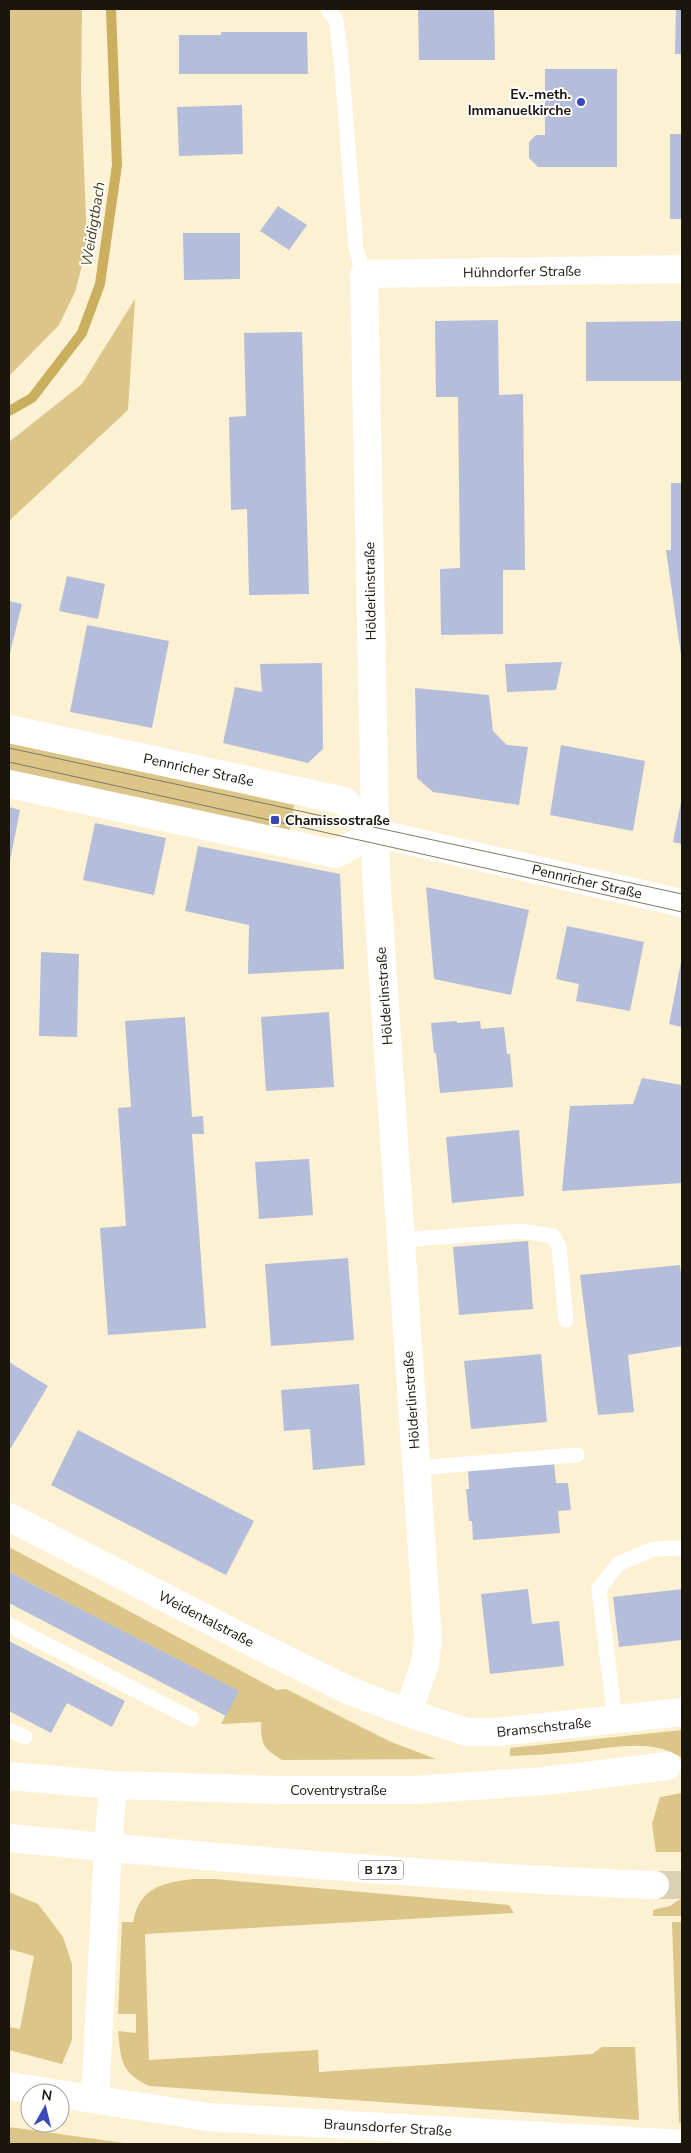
<svg xmlns="http://www.w3.org/2000/svg" width="691" height="2153" viewBox="0 0 691 2153" font-family="'Nunito Sans',sans-serif">
<style>
.green{fill:#dbc588}
.lines{fill:none;stroke-linecap:round;stroke-linejoin:round}
.stream{stroke:#caaf5f;stroke-width:10}
.building{fill:#b4bdda}
.primary-tunnel{stroke:#dad0b4;stroke-width:28;stroke-dasharray:28 14;stroke-linecap:butt}
.service{stroke:#fff;stroke-width:15}
.minor{stroke:#fff;stroke-width:28}
.primary{stroke:#fff;stroke-width:28}
.tram{stroke:#7f7864;stroke-width:1}
.poi-dot{fill:#3949bc;stroke:#fff;stroke-width:2}
.labels{text-anchor:middle;stroke-width:4;stroke-linejoin:round;paint-order:stroke}
.shield{fill:#fff;stroke:#5f5c54;stroke-width:1}
.shield-label{font-size:12px;font-weight:bold;fill:#1a160b}
.poi-label{font-size:14px;font-weight:bold;fill:#1a160b;stroke:#fff;text-anchor:end}
.street-label{font-size:14px;fill:#1a160b;stroke:#fff}
.water-label{font-size:15px;font-style:italic;fill:#4c401d;stroke:#fff}
</style>
<rect width="100%" height="100%" fill="#fcf1d2"/>
<path class="green" d="M 9,9 L 82,9 L 81,90 L 87,247 L 75,292 L 59,325 L 9,376 Z
M 135,299 L 128,410 L 9,521 L 9,442 L 82,384 Z
M 9,742 L 294,805 L 289,834 L 9,771 Z
M 9,1547 L 277,1690 L 286,1689 L 391,1742 L 436,1759 L 282,1760 C 263,1748 261,1745 261,1722 L 221,1724 L 238,1691 L 9,1572 Z
M 682,1730 L 682,1758 C 651,1737 608,1749 572,1752 C 552,1754 531,1755 510,1756 L 510,1748 Z
M 682,1793 L 682,1852 L 656,1852 L 652,1824 L 660,1797 Z
M 193,1879 L 215,1879 L 509,1905 L 514,1913 L 145,1934 L 149,2060 L 318,2050 L 319,2072 L 592,2054 L 602,2047 L 635,2047 L 639,2120 L 149,2086 C 120,2072 121,2060 118,2031 L 136,2033 L 136,2014 L 118,2014 L 122,1922 L 133,1922 C 140,1887 162,1883 193,1879 Z
M 9,1892 L 38,1904 L 63,1937 L 72,1964 L 72,2040 L 62,2064 L 9,2050 L 9,2027 L 20,2029 L 34,1956 L 9,1949 Z
M 682,1898 L 682,1916 L 653,1916 L 653,1910 L 670,1906 Z
M 672,1922 L 682,1922 L 682,2123 L 679,2123 Z
M 9,2127 L 131,2144 L 9,2144 Z"/>
<g class="lines">
<path class="stream" d="M 9,411 L 32,398 L 82,333 L 100,284 L 117,165 L 111,9"/>
</g>
<path class="building" d="M 418,9 L 494,9 L 495,60 L 419,60 Z
M 676,9 L 682,9 L 682,54 L 675,54 Z
M 221,32 L 307,32 L 308,74 L 179,74 L 179,35 L 221,35 Z
M 545,69 L 617,69 L 617,167 L 538,167 L 529,158 L 529,142 L 536,135 L 545,135 Z
M 242,105 L 243,154 L 179,156 L 177,107 Z
M 670,134 L 682,134 L 682,219 L 670,219 Z
M 278,206 L 307,225 L 289,250 L 260,231 Z
M 183,233 L 240,233 L 240,279 L 184,280 Z
M 498,320 L 499,395 L 523,394 L 525,570 L 503,570 L 503,634 L 441,635 L 440,569 L 460,568 L 458,397 L 436,397 L 435,321 Z
M 682,321 L 682,381 L 586,381 L 586,322 Z
M 302,332 L 309,594 L 249,595 L 247,509 L 231,510 L 229,417 L 246,416 L 244,333 Z
M 671,483 L 682,483 L 681,655 L 666,550 L 671,550 Z
M 67,576 L 105,584 L 98,619 L 59,611 Z
M 9,601 L 22,604 L 9,657 Z
M 87,625 L 169,641 L 152,728 L 70,712 Z
M 562,662 L 556,690 L 507,692 L 505,664 Z
M 322,663 L 323,749 L 308,763 L 223,743 L 235,687 L 262,692 L 260,664 Z
M 415,688 L 489,695 L 493,731 L 507,745 L 528,747 L 519,805 L 433,792 L 417,778 Z
M 561,745 L 645,761 L 633,831 L 550,815 Z
M 681,802 L 682,802 L 682,844 L 673,842 Z
M 9,807 L 20,810 L 10,861 L 9,861 Z
M 95,823 L 166,838 L 154,895 L 83,880 Z
M 198,846 L 340,874 L 344,969 L 248,974 L 249,925 L 185,911 Z
M 426,887 L 529,910 L 511,995 L 434,979 Z
M 567,926 L 644,942 L 630,1011 L 576,1001 L 579,984 L 556,979 Z
M 41,952 L 79,954 L 77,1037 L 39,1036 Z
M 681,962 L 682,962 L 682,1027 L 669,1024 Z
M 329,1012 L 334,1087 L 266,1091 L 261,1017 Z
M 185,1017 L 192,1117 L 203,1116 L 204,1134 L 192,1134 L 206,1328 L 108,1335 L 100,1228 L 126,1226 L 118,1108 L 131,1107 L 125,1021 Z
M 457,1021 L 457,1023 L 480,1021 L 481,1029 L 504,1027 L 507,1054 L 510,1054 L 513,1087 L 440,1093 L 436,1053 L 434,1053 L 431,1023 Z
M 642,1078 L 682,1085 L 682,1183 L 562,1191 L 570,1106 L 633,1104 Z
M 519,1130 L 524,1196 L 452,1203 L 446,1137 Z
M 309,1159 L 313,1215 L 259,1219 L 255,1162 Z
M 528,1241 L 533,1309 L 459,1315 L 453,1247 Z
M 348,1258 L 354,1340 L 271,1346 L 265,1264 Z
M 680,1265 L 682,1282 L 682,1346 L 628,1355 L 634,1412 L 598,1415 L 580,1275 Z
M 541,1354 L 547,1422 L 471,1429 L 464,1361 Z
M 9,1362 L 48,1386 L 9,1451 Z
M 359,1384 L 365,1465 L 313,1470 L 310,1429 L 284,1431 L 281,1390 Z
M 78,1430 L 254,1521 L 226,1575 L 51,1485 Z
M 554,1463 L 556,1483 L 568,1483 L 571,1510 L 558,1511 L 560,1533 L 473,1540 L 472,1521 L 469,1521 L 466,1489 L 469,1489 L 468,1469 Z
M 9,1572 L 239,1691 L 226,1716 L 9,1603 Z
M 528,1589 L 532,1624 L 559,1621 L 564,1666 L 490,1674 L 481,1594 Z
M 682,1589 L 682,1640 L 619,1647 L 613,1597 Z
M 9,1641 L 125,1701 L 112,1727 L 67,1703 L 51,1733 L 9,1711 Z"/>
<g class="lines">
<path class="primary-tunnel" d="M 655,1885 L 682,1885"/>
<path class="service" d="M 328,9 L 336,20 L 341,58 L 356,249 L 364,274
M 400,1240 L 521,1231 L 553,1236 L 559,1247 L 566,1320
M 416,1468 L 577,1455
M 9,1625 L 192,1719
M 615,1719 L 599,1589 L 618,1564 L 653,1549 L 682,1548
M 9,1730 L 25,1737"/>
<g class="minor">
<path id="s1" d="M 9,729 L 345,801 L 375,833 L 682,903"/>
<path d="M 9,784 L 336,854 L 375,833"/>
<path id="s2" d="M 9,1517 L 261,1647 L 350,1691 L 408,1713 L 467,1732 L 498,1732 L 682,1712"/>
<path id="s3" d="M 408,1713 L 425,1663 L 428,1639 L 376,875 L 364,274 L 682,269"/>
<path d="M 9,2086 L 54,2093"/>
<path id="s4" d="M 60,2094 L 208,2117 L 682,2144"/>
<path d="M 95,2099 L 108,1848"/>
</g>
<g class="primary">
<path id="s5" d="M 9,1776 L 113,1785 L 282,1790 L 414,1790 L 545,1781 L 667,1766"/>
<path d="M 9,1838 C 224,1859 439,1877 655,1885"/>
<path d="M 108,1848 L 113,1785"/>
</g>
<path class="tram" d="M 9,748 L 682,894
M 9,762 L 682,912"/>
</g>
<g class="poi-dot">
<circle cx="581" cy="102" r="5"/>
<rect x="270" y="815" width="10" height="10" rx="2.5"/>
</g>
<g class="labels">
<rect class="shield" x="358.5" y="1860.5" width="45" height="19" rx="4"/>
<g class="shield-label">
<text x="381" y="1874">B 173</text>
</g>
<g class="poi-label">
<text x="571" y="99">Ev.-meth.<tspan x="571" dy="16">Immanuelkirche</tspan></text>
<text x="285" y="825" text-anchor="start">Chamissostraße</text>
</g>
<g class="street-label">
<text dy="5" stroke="none"><textPath href="#s3" startOffset="1602">Hühndorfer Straße</textPath></text>
<text transform="translate(370 591) rotate(-91)" y="5">Hölderlinstraße</text>
<text dy="5" stroke="none"><textPath href="#s1" startOffset="194">Pennricher Straße</textPath></text>
<text dy="5" stroke="none"><textPath href="#s1" startOffset="605">Pennricher Straße</textPath></text>
<text transform="translate(384 996) rotate(-94)" y="5">Hölderlinstraße</text>
<text transform="translate(411 1400) rotate(-94)" y="5">Hölderlinstraße</text>
<text dy="5" stroke="none"><textPath href="#s2" startOffset="222">Weidentalstraße</textPath></text>
<text dy="5" stroke="none"><textPath href="#s2" startOffset="584">Bramschstraße</textPath></text>
<text dy="5" stroke="none"><textPath href="#s5" startOffset="330">Coventrystraße</textPath></text>
<text dy="5" stroke="none"><textPath href="#s4" startOffset="330">Braunsdorfer Straße</textPath></text>
</g>
<g class="water-label">
<text transform="translate(93 224) rotate(-81)" y="5">Weidigtbach</text>
</g>
</g>
<rect width="691" height="2153" fill="none" stroke="#1a160b" stroke-width="20"/>
<g transform="translate(45 2108) rotate(8)"><circle r="24" fill="#ffffff" stroke="#a3a29d"/>
<path d="M0-4L9 19L0 12L-9 19Z" fill="#3949bc"/>
<text y="-8" font-size="14" font-weight="bold" text-anchor="middle" fill="#1a160b">N</text>
</g>
</svg>
